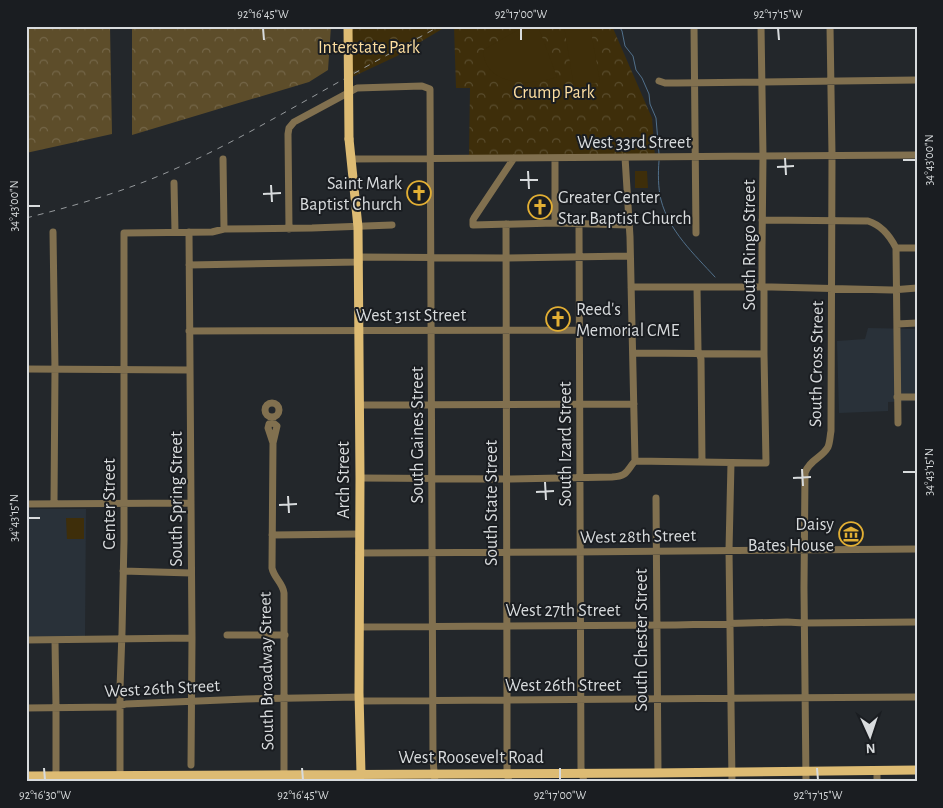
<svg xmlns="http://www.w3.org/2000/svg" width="943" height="808" viewBox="0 0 943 808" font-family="'Alegreya Sans',sans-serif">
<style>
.built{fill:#293139}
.forest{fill:url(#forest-crowns)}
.park{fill:url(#park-crowns)}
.pitch{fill:#3e2e0a}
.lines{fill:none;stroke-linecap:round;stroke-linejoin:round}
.stream{stroke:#51708b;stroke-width:1}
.minor{stroke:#81704f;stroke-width:7}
.major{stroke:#ddbb73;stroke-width:9}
.rail{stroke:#969a9d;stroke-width:1;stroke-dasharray:6 6;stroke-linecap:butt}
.major-bridge{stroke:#ddbb73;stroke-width:9}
.ticks{fill:none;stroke:#d8dbdd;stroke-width:2}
.labels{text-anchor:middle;stroke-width:4;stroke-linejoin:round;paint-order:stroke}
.park-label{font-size:18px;fill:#fddea0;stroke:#1a1d21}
.street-label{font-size:18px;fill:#d8dbdd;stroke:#1a1d21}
.poi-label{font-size:18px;fill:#d8dbdd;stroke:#1a1d21;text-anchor:end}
.neatline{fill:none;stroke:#d8dbdd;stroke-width:2}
.ticks-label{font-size:12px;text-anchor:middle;fill:#d8dbdd}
</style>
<defs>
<pattern id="forest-crowns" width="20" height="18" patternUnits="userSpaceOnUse" patternTransform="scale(1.25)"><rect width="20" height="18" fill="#5d4d2a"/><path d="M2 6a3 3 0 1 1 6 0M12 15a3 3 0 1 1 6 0" fill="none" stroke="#746648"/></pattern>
<pattern id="park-crowns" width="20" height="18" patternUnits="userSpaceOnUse" patternTransform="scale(1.25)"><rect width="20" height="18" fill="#3e2e0a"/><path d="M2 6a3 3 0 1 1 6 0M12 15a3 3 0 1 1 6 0" fill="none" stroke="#594c2d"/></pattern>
</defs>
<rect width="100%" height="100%" fill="#23272b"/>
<path class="built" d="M 868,328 L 917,329 L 917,401 L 888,402 L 888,411 L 839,413 L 837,341 L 865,339 Z
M 26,509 L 86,509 L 85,637 L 26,637 Z"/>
<path class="forest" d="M 26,26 L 110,26 L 112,134 L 26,153 Z
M 132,26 L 331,26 L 328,70 L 309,82 L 132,135 Z"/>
<path class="park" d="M 348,26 L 447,26 L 397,56 L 348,79 Z
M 454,26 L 612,26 L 652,118 L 655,157 L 469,158 L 470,88 L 456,88 Z"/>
<path class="pitch" d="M 525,26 L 538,26 L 557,77 C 531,86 485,87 483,50 Z
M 564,26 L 590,26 L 600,82 L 574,87 Z
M 635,171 L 647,171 L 648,188 L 635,188 Z
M 66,518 L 84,518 L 84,539 L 67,539 Z"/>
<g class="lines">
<path class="stream" d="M 619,26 L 622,31 L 625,46 L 633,56 L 636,70 L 642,78 L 649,94 L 650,104 L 656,118 L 659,154
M 659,161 C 658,173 658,188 661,200 C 669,231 694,254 715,277"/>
<path class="minor" d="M 694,26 L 696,233
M 659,81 L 665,83 L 677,83 L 917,80
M 625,157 L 630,237 L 635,461
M 514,158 L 474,218 L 473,220 L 473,225 L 555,223 L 629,225
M 555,158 L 555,223
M 223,159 L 224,229
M 351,159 L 917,155
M 174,183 L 175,232
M 762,220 L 868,221 C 881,225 890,236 896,248
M 506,224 L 507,700 L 507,773 L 509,782
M 579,225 L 581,768 L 584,782
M 289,229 L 288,134 L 289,128 L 294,122 L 357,88 L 422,86 L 430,89 L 433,760 L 435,782
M 53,232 L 55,369 L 54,503
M 189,232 L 192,638 L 191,765
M 896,248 L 898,423
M 896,248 L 917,248
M 359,257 L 506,258 L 630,256
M 189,265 L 359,262
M 631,287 L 772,287 L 892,290 L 917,288
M 697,287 L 698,350 L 701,359 L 702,462
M 897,324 L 917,323
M 189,331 L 632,330
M 633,353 L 764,354
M 26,369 L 190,370
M 897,397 L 917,397
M265 410a7 7 0 1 1 14 0a7 7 0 1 1-14 0Z
M 359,405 L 634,404
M 272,417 L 272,422 L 277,426 L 273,443 L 268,428 L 269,424 L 272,422
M 273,443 L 272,568 C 274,578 283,583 284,593 L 284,774
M 731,463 L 729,550 L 732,782
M 360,478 L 511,479 L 612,477 C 628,476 626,471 635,461 L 766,463 L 764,354 L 764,291 L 762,284 L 762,249 L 763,156 L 761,26
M 656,498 L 658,773
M 26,504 L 191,503
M 272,535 L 359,534
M 359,553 L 573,552 L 917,549
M 123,571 L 191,573
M 359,627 L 676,625 L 787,622 L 804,623 L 917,622
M 227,635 L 285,635
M 26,640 L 192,638
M 359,701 L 917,697
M 26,708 L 116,707 L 126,704 L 246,699 L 359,697
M 877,771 L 877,782
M 120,775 L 120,688 L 122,632 L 124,540 L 124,233 L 212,232 L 224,229 L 312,228 L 392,225
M 55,782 L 56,770 L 56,707 L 55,640
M 806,782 L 804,588 L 805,473 C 809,460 822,458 828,447 C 830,442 830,436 831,431 L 832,155 L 830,26"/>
<path class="major" d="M 349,139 L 358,227 L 360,478 L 359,693 L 361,774
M 26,776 L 653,773 L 917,770"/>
<path class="rail" d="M 26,218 C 78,205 129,190 177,168 C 225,147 269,121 314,96 C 356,72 398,49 440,26"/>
<path class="major-bridge" d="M 348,26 L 349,139"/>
</g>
<path class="ticks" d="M 263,28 L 264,40M 521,28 L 521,40M 778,28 L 779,40M 785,158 L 786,175M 903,160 L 916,160M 777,167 L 794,166M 528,171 L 529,189M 520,180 L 538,180M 271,185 L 272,202M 263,194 L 281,193M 28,206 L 40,206M 802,469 L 803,486M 903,472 L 916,472M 793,478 L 811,477M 545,482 L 546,500M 536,492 L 554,491M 288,496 L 289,513M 279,505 L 297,504M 28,518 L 40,518M 44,768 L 45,780M 302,768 L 303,780M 560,768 L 560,780M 817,768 L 818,780"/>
<defs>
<g id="church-ring" transform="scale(1.25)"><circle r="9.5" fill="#1a1d21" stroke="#e2af34" stroke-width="1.5"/><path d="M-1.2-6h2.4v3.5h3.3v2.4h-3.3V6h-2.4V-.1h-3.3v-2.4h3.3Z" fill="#e2af34"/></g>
<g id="museum-ring" transform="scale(1.25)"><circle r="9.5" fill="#1a1d21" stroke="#e2af34" stroke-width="1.5"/><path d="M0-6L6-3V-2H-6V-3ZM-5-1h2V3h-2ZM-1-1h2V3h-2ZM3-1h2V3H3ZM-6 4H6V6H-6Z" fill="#e2af34"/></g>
</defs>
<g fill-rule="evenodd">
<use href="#church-ring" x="419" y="193"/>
<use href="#church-ring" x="540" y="207"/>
<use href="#church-ring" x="558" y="319"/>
<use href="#museum-ring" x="851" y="534"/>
</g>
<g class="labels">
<g class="park-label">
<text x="369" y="53">Interstate Park</text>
<text x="554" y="98">Crump Park</text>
</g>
<g class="street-label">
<text x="634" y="148">West 33rd Street</text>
<text transform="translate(749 245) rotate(-90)" y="6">South Ringo Street</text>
<text x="411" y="321">West 31st Street</text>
<text transform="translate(816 364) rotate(-89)" y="6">South Cross Street</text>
<text transform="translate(417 435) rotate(-90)" y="6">South Gaines Street</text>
<text transform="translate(565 444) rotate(-90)" y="6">South Izard Street</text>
<text transform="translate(343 480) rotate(-90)" y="6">Arch Street</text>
<text transform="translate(176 499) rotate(-90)" y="6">South Spring Street</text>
<text transform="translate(491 503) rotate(-90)" y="6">South State Street</text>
<text transform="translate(109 504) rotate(-90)" y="6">Center Street</text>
<text transform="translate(638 536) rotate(-1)" y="6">West 28th Street</text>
<text x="563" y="616">West 27th Street</text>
<text transform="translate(641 640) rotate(-90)" y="6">South Chester Street</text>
<text transform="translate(266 671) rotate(-91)" y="6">South Broadway Street</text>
<text x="563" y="691">West 26th Street</text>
<text transform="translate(162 688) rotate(-3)" y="6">West 26th Street</text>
<text x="471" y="763">West Roosevelt Road</text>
</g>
<g class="poi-label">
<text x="402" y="189">Saint Mark<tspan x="402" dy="21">Baptist Church</tspan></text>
<text x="558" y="203" text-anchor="start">Greater Center<tspan x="558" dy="21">Star Baptist Church</tspan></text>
<text x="576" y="315" text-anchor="start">Reed's<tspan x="576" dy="21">Memorial CME</tspan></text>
<text x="834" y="530">Daisy<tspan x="834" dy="21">Bates House</tspan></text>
</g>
</g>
<rect width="943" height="808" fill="none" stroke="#1a1d21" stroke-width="55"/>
<g transform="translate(870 736) rotate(177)" stroke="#1a1d21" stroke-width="4" paint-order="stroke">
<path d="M0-4L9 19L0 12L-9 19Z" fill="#d8dbdd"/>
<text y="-8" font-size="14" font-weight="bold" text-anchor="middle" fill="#d8dbdd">N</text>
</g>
<rect x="28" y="28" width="888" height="752" class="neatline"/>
<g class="ticks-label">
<text x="263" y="18">92°16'45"W</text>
<text x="521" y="18">92°17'00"W</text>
<text x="778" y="18">92°17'15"W</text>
<text transform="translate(929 160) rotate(-90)" y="4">34°43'00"N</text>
<text transform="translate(14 206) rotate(-90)" y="4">34°43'00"N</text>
<text transform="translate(929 472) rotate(-90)" y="4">34°43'15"N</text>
<text transform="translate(14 518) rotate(-90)" y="4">34°43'15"N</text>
<text x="45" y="799">92°16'30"W</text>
<text x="303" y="799">92°16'45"W</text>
<text x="560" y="799">92°17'00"W</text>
<text x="818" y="799">92°17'15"W</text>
</g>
</svg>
